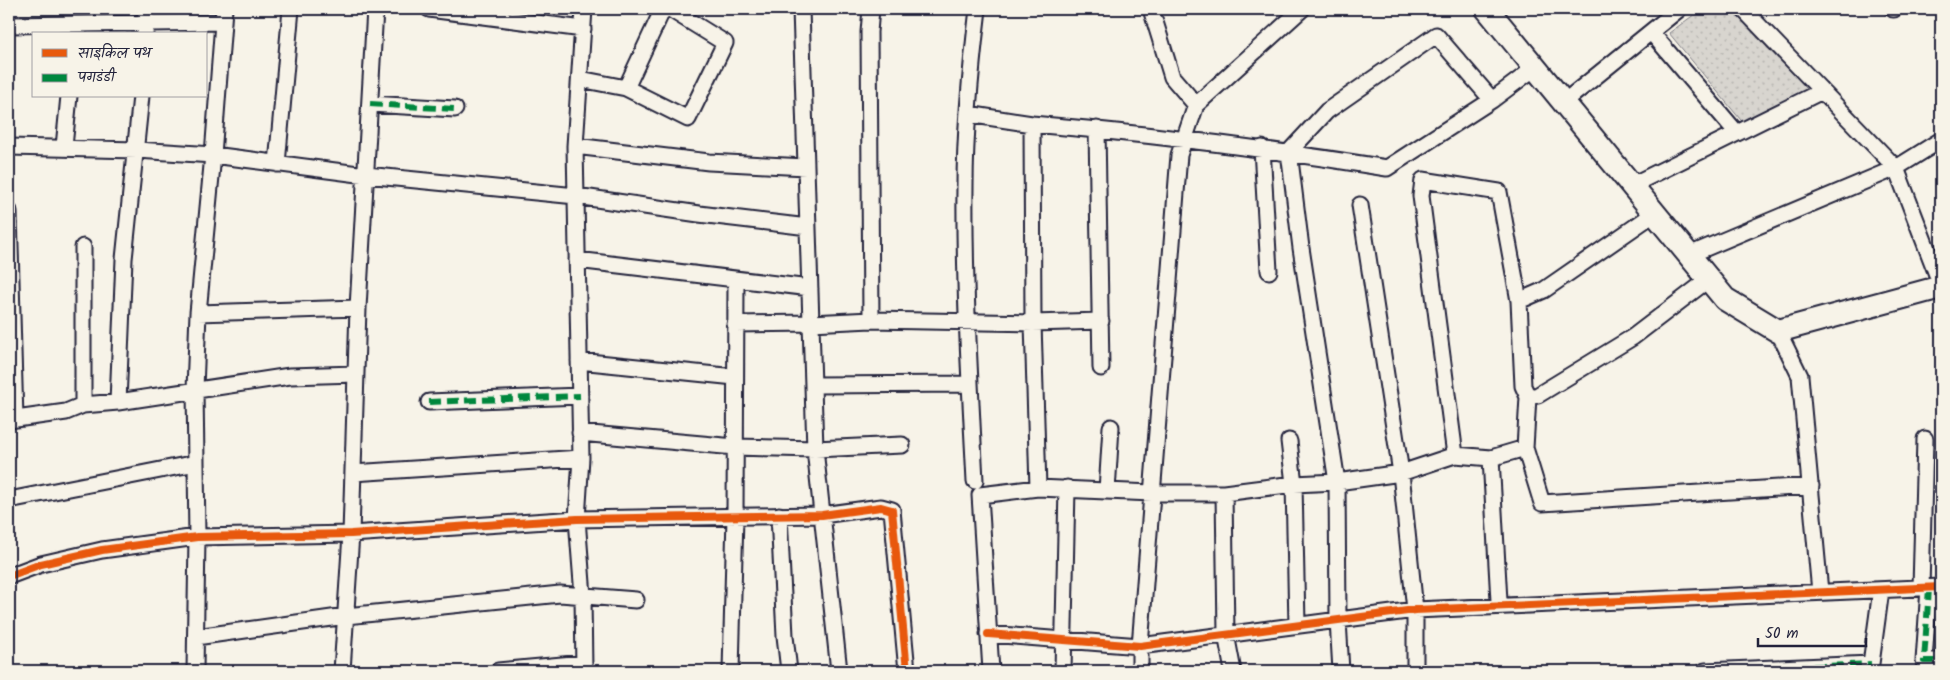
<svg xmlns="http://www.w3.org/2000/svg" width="1950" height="680" viewBox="0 0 1950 680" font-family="Kalam,'Playpen Sans Deva',sans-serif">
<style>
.green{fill:url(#green-dots);stroke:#7d7c85}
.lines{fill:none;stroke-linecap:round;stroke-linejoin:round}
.street-casing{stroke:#22223b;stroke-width:19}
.secondary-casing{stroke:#22223b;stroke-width:26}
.street{stroke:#f7f3e8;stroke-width:15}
.secondary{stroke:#f7f3e8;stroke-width:22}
.quiet{stroke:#00873e;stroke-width:6;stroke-dasharray:12 6;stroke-linecap:butt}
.cycleway-casing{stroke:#f7f3e8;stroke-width:11}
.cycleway{stroke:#e8590c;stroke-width:8}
</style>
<defs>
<pattern id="green-dots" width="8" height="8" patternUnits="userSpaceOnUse" patternTransform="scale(1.25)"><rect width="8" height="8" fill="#d8d5cf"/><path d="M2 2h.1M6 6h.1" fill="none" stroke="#b9b7b3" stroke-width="1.8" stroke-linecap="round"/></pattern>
</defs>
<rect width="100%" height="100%" fill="#f7f3e8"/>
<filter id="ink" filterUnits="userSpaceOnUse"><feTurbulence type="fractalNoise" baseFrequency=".02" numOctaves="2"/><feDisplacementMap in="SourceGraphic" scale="10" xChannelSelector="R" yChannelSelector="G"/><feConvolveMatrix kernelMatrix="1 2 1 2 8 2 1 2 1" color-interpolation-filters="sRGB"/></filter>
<g filter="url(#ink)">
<path class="green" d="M 1702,9 L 1738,9 L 1815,90 L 1745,125 L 1669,33 Z"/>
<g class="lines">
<g class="street-casing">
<path id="street" d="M 429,9 L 583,29
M 584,9 L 575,146 L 581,458 L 577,519 L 583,596 L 584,671
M 801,9 L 815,449 L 839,671
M 871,9 L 869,32 L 871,320
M 1151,9 L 1172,77 L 1196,105
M 1743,9 L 1896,168 L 1941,285
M 1893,9 L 1894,9
M 9,25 L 223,22
M 1651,32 L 1737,133
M 145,34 L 146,9
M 580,79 L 626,88 L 688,119 L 725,43 L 670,9
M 626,88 L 663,9
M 1564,102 L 1679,9
M 370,104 L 455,109
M 968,114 L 1032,124 L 1033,323 L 1038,488
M 1032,124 C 1151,134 1269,149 1387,168 L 1492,100 L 1536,67
M 1097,129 L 1101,368
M 575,146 L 709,162 L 806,167
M 9,147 L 137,150 L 213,155 L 366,175 L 576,196 L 699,214 L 808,227
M 64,147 L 69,96
M 1262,148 L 1269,271
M 277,164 L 291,9
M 1632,185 L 1822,91
M 1360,205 L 1401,473 L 1415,610 L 1415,671
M 9,211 L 15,419
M 1689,255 L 1896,168 L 1941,140
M 577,260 L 810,288
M 1519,301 L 1544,290 L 1655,213
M 198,313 L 358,308
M 735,324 L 811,323 L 871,320 L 1033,323 L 1101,321
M 1778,331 L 1800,376 L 1820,592
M 579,361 L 735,377
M 813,385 L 970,384
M 1528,397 L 1538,395 L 1633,337 L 1709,279
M 118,402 L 124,259 L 141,96
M 429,402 L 580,396
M 83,405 L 83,247
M 9,420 L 66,412 L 83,405 L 118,402 L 290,376 L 356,374
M 580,433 L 735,447 L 815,449 L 902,445
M 1289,441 L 1294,484 L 1297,625
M 1455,455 L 1421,196 L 1423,180 L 1499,192 L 1519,301 L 1523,386 L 1528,397 L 1525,448 L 1542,503 L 1811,486
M 1491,458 L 1455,455 L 1401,473 L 1337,482 L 1301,248 L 1289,152 L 1327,111 L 1436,35 L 1492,100
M 353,473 L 581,458
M 975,481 C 970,383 964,285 965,186 C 965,127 971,67 978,9
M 1107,491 L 1111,427
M 1224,493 L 1226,634 L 1233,671
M 9,500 L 196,463
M 779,515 L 785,636 L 789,671
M 9,576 L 41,564 L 102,550 L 197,537 L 351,534 L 577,519 L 822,515 L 881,507 L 892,510 L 907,671
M 1921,588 L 1925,439
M 1929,588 L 1924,661 L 1941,661
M 1499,601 L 1491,458 L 1525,448
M 988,634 L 1140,646 L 1415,610 L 1941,587
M 196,637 L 346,616 L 560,594 L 636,600
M 195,671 L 197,537 L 195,389 L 198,313 L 213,155 L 224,9
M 342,671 L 351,534 L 358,308 L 375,9
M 498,671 L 584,663
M 731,671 L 735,516 L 736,280
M 991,671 L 980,495 L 1038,488 L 1152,493 L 1224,493 L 1294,484 L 1337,482 L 1338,620 L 1341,671
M 1063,671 L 1067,488
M 1140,671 L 1140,646 L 1179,155 L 1196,105 L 1302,9
M 1705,671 L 1871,664
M 1870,671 L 1881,590"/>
</g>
<g class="secondary-casing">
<path id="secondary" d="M 1487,9 L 1725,299 L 1778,331 L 1941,287"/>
</g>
<use href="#street" class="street"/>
<use href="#secondary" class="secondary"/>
<path class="quiet" d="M 370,104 L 455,109
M 429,402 L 580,396
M 1929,588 L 1924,661 L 1941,661
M 1705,671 L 1871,664"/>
<g class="cycleway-casing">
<path id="cycleway" d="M 9,576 L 41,564 L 102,550 L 197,537 L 351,534 L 577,519 L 822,515 L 881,507 L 892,510 L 907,671
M 988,634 L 1140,646 L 1415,610 L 1941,587"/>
</g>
<use href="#cycleway" class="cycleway"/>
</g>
</g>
<rect width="1950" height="680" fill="none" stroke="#f7f3e8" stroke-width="30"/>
<rect x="15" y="15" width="1920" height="650" fill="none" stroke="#22223b" stroke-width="2" filter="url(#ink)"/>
<rect x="32" y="32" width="175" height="65" fill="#f7f3e8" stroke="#a29fa3"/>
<rect x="42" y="49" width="25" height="8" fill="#e8590c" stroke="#a29fa3"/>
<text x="78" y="58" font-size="15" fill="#22223b">साइकिल पथ</text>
<rect x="42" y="74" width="25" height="8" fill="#00873e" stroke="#a29fa3"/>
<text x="78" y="82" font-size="15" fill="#22223b">पगडंडी</text>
<path d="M1758 638v8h108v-8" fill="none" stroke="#22223b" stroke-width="2.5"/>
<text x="1765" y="638" font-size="15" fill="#22223b" stroke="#f7f3e8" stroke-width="4" paint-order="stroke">50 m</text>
</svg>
